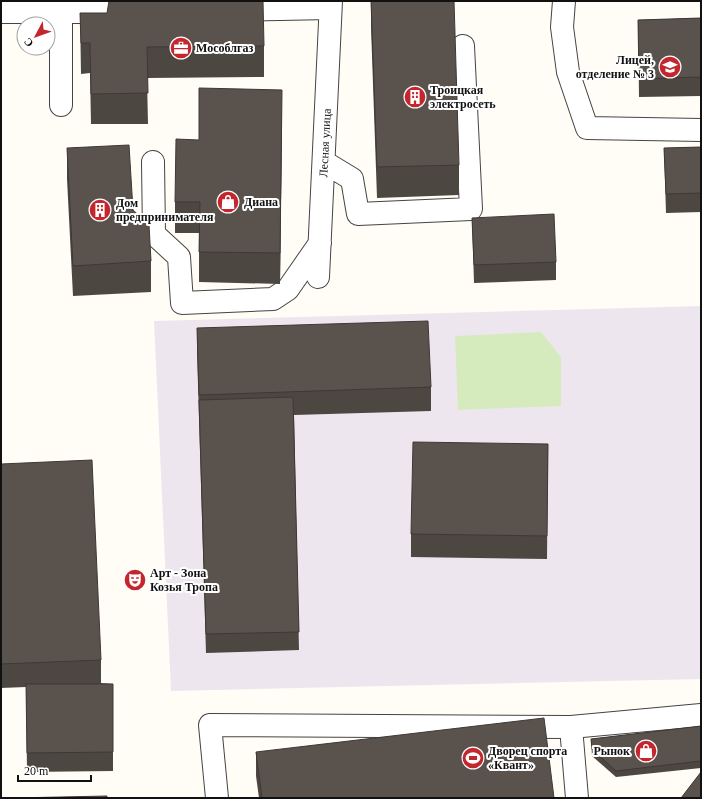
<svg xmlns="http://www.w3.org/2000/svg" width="702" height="799" viewBox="0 0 702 799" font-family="'Times New Roman',serif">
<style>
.industrial{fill:#eee6ef}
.green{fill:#d5ebbd}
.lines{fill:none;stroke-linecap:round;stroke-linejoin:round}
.minor-casing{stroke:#444;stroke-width:24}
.minor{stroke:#fff;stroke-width:22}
.wall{fill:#4d4742}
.shaded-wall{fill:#3f3936}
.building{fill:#5a524d;stroke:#3f3936}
.labels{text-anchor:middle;stroke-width:4;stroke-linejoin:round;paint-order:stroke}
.poi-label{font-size:12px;font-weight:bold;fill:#111;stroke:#fff;text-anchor:start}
.street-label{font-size:12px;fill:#111;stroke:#fff}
</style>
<rect width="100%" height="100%" fill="#fffdf5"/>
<path class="industrial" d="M 701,306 L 701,679 L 171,691 L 154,321 Z"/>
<path class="green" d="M 541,332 L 561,357 L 561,406 L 458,410 L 455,336 Z"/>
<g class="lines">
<g class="minor-casing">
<path id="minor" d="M 564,1 L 562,27 L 568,72 L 587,128 L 701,130
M 234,10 L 330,8
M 1,12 L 137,12
M 61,105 L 61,13
M 153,162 L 154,234 L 179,257 L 182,303 L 273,299 L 288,289 L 320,243
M 324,162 L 352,179 L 358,214 L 471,209 L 463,46
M 318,277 L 331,1
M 571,727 L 701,715
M 217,798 L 210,725 L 571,727 L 577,798"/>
</g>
<use href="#minor" class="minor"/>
</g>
<path class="wall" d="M 371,1 L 459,165 L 459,195 L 377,198 L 371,27 Z
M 80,13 L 264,46 L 264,77 L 147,78 L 148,124 L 91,124 L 90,73 L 81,74 Z
M 701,18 L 701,96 L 639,97 L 638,20 Z
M 282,120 L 280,284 L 199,282 L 199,233 L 175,233 L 175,202 L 199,140 Z
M 701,147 L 701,212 L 666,213 L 664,148 Z
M 67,148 L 133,210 L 151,261 L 151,292 L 73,296 L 67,179 Z
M 472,218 L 556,262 L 556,280 L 474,283 Z
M 197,328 L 431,387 L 431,411 L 294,415 L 299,650 L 206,653 L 197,351 Z
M 548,444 L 547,559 L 411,557 L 411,534 Z
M 1,464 L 101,660 L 101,683 L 113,684 L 113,771 L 27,772 L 26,687 L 1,688 Z
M 701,726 L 701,768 L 616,777 L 592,756 L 591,739 Z
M 256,752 L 554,798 L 259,798 L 256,776 Z"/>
<path class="shaded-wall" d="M 282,90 L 282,120 L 280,284 L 280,253 Z"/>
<path class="building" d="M 109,1 L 263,1 L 264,46 L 147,47 L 148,93 L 91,94 L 90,43 L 81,43 L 80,13 L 107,13 Z
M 371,1 L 454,1 L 459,165 L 377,167 Z
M 701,18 L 701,77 L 639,79 L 638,20 Z
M 199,88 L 282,90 L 280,253 L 199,252 L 200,202 L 175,202 L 176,139 L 199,140 Z
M 129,145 L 133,210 L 149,225 L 151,261 L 73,266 L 67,148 Z
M 701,147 L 701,193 L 666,194 L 664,148 Z
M 554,214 L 556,262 L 474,265 L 472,218 Z
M 428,321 L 431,387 L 199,395 L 197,328 Z
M 293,397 L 299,632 L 206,634 L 199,400 Z
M 413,442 L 548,444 L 547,536 L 411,534 Z
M 92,460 L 101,660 L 1,664 L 1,464 Z
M 26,684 L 113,684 L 113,752 L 27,753 Z
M 544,718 L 554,798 L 262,798 L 256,752 Z
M 701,726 L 701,761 L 616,771 L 592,749 L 591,739 Z
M 701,772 L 701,798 L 681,798 Z
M 107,796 L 107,798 L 14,798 Z"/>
<defs>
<g id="office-disc" transform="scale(1.15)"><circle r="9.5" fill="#c4262e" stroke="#fff"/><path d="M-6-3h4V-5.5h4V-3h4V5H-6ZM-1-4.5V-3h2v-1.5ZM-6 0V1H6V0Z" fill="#fff"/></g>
<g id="school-disc" transform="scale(1.15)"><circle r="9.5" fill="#c4262e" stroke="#fff"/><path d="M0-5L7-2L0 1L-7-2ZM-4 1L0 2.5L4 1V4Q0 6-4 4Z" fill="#fff"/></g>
<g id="building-disc" transform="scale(1.15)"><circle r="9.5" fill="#c4262e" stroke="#fff"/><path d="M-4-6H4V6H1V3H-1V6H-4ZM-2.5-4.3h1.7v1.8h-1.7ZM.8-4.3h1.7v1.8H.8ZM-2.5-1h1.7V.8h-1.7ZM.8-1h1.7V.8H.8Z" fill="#fff"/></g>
<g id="shop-disc" transform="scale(1.15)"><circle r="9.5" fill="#c4262e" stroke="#fff"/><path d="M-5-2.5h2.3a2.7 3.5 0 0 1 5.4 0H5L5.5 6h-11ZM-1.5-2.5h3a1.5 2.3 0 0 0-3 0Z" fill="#fff"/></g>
<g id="theatre-disc" transform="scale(1.15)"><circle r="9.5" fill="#c4262e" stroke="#fff"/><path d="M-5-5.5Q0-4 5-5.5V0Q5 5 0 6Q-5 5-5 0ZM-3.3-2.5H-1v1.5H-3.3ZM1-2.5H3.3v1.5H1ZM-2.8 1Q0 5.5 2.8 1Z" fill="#fff"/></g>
<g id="stadium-disc" transform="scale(1.15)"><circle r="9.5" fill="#c4262e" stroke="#fff"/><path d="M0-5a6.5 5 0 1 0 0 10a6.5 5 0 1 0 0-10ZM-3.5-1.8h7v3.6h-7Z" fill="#fff"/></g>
</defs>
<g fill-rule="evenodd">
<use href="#office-disc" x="181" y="48"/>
<use href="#school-disc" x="670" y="67"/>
<use href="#building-disc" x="415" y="97"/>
<use href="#shop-disc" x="228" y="202"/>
<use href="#building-disc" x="100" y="210"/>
<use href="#theatre-disc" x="135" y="580"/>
<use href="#shop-disc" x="646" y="751"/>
<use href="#stadium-disc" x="473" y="758"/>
</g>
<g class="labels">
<g class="poi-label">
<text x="196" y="52">Мособлгаз</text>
<text x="654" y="64" text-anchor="end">Лицей,<tspan x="654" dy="14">отделение № 3</tspan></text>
<text x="430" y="94">Троицкая<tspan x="430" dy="14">электросеть</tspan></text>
<text x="244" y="206">Диана</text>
<text x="116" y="207">Дом<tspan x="116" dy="14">предпринимателя</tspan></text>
<text x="150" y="577">Арт - Зона<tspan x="150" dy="14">Козья Тропа</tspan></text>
<text x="488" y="755">Дворец спорта<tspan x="488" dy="14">«Квант»</tspan></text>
<text x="630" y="755" text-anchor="end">Рынок</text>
</g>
<g class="street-label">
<text transform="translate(325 143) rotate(-87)" y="4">Лесная улица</text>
</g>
</g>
<rect width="702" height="799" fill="none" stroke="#111111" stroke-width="4"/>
<g transform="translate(36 36) rotate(229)"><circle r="19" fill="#ffffff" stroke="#a0a0a0"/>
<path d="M0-3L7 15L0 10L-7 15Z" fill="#c4262e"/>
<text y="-6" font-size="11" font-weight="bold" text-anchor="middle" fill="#111111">С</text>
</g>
<path d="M18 775v6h73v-6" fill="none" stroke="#111111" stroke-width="2"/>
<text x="24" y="775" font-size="12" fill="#111111" stroke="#ffffff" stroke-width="3" paint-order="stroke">20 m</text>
</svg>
